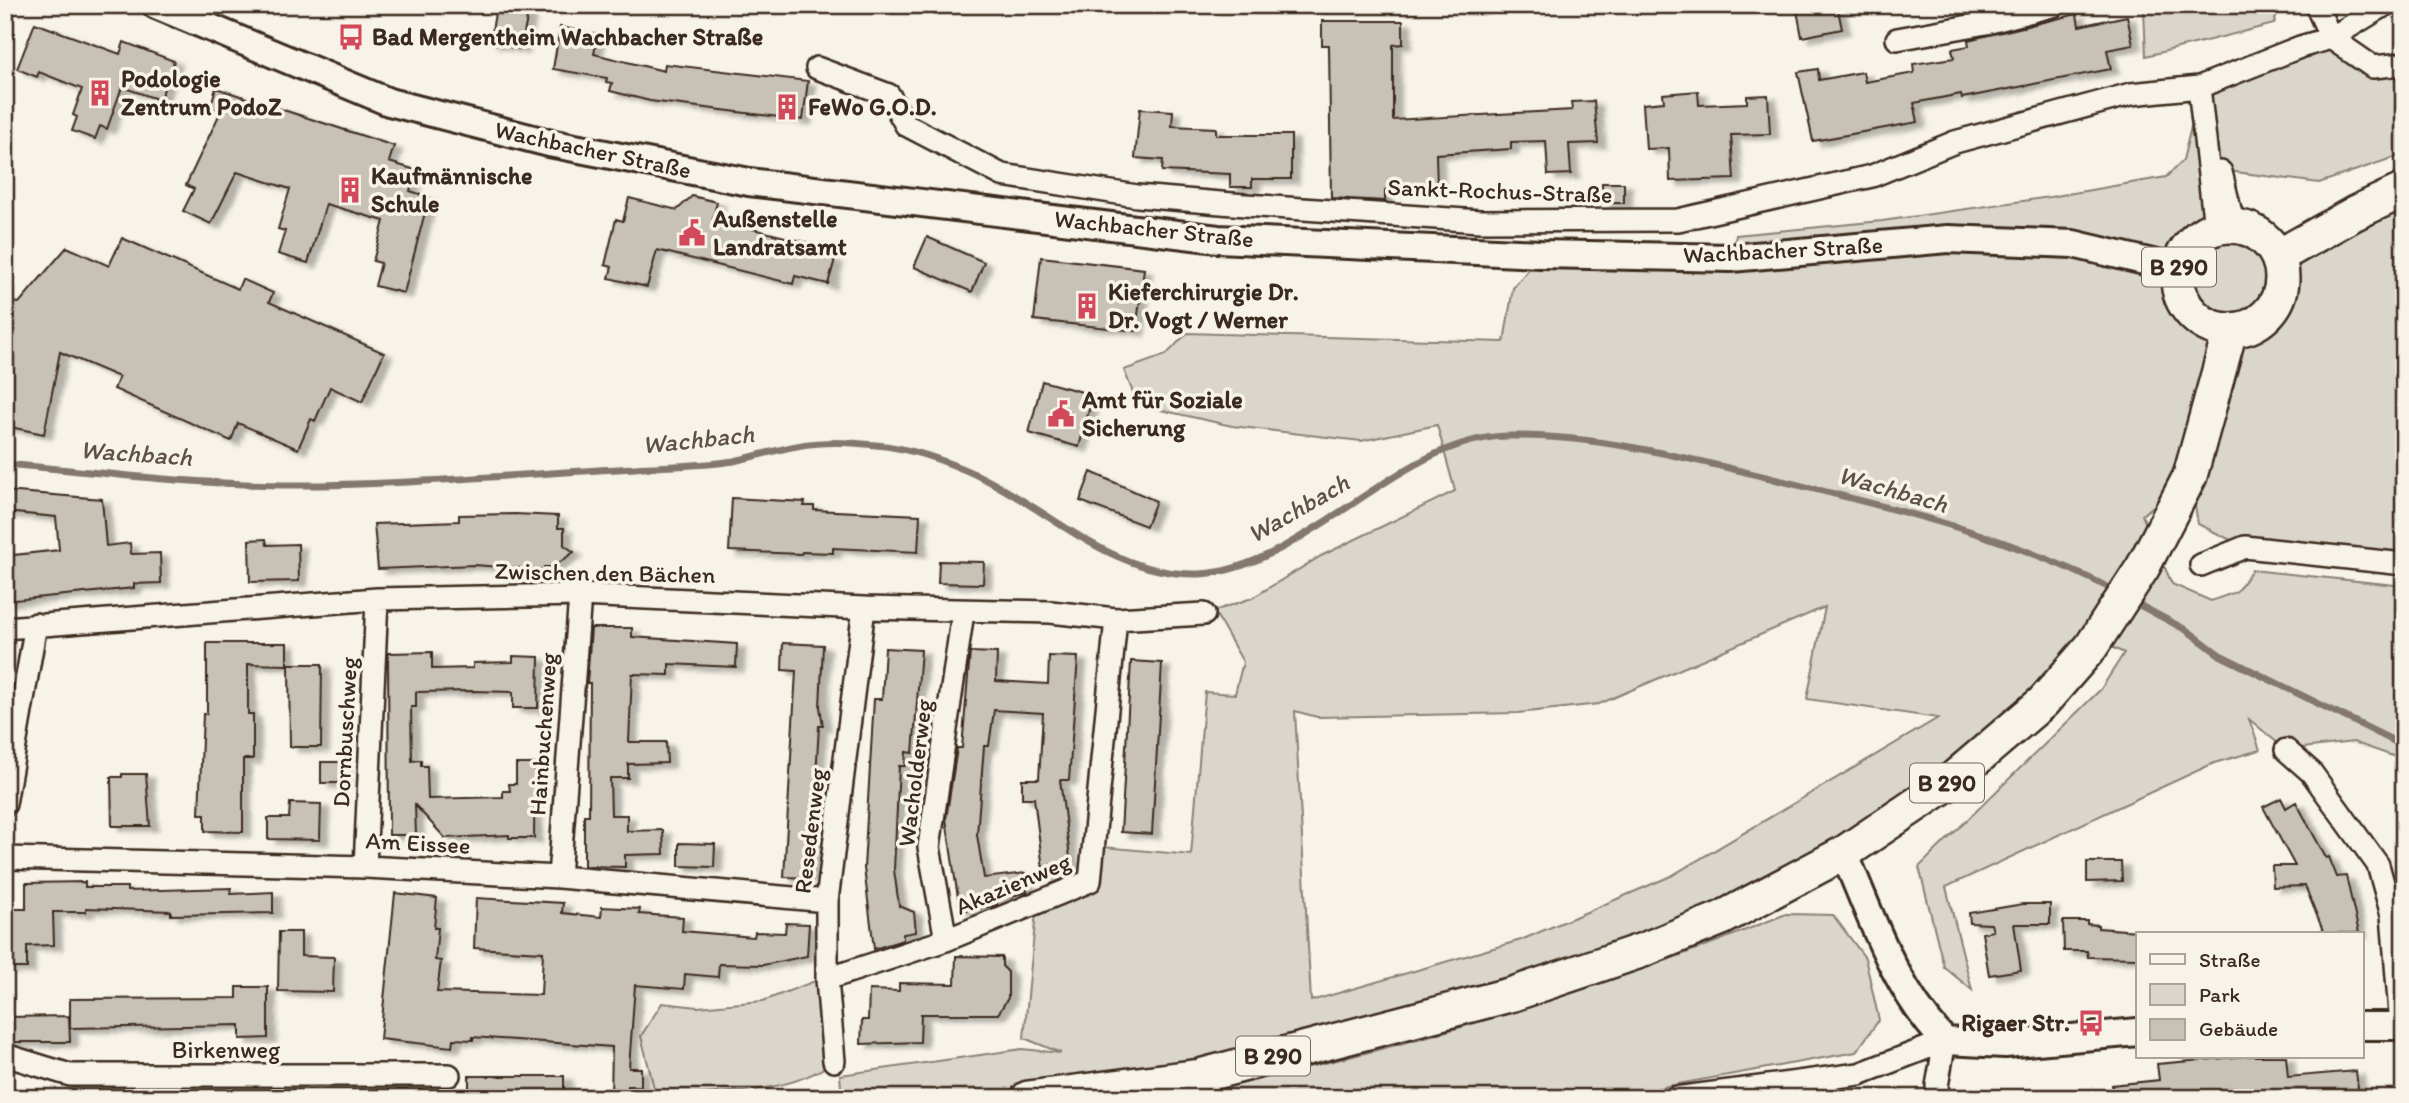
<svg xmlns="http://www.w3.org/2000/svg" width="2409" height="1103" viewBox="0 0 2409 1103" font-family="Itim,sans-serif">
<style>
.green{fill:#dbd6cb;stroke:#8b8074;stroke-width:2;fill-rule:evenodd}
.lines{fill:none;stroke-linecap:round;stroke-linejoin:round}
.stream{stroke:#84786c;stroke-width:7}
.building{fill:#c8c1b6;stroke:#3b2a1e;stroke-width:2;filter:url(#shadow)}
.minor-casing{stroke:#3b2a1e;stroke-width:26}
.tertiary-casing{stroke:#3b2a1e;stroke-width:32}
.primary-casing{stroke:#3b2a1e;stroke-width:38}
.minor{stroke:#f7f3e8;stroke-width:21}
.tertiary{stroke:#f7f3e8;stroke-width:26}
.primary{stroke:#f7f3e8;stroke-width:33}
.labels{text-anchor:middle;stroke-width:7;stroke-linejoin:round;paint-order:stroke}
.shield{fill:#f7f3e8;stroke:#73665b;stroke-width:2}
.shield-label{font-size:23px;font-weight:bold;fill:#3b2a1e}
.poi-label{font-size:24px;font-weight:bold;fill:#3b2a1e;stroke:#f7f3e8;text-anchor:start}
.street-label{font-size:24px;fill:#3b2a1e;stroke:#f7f3e8}
.water-label{font-size:26px;font-style:italic;fill:#5f5145;stroke:#f7f3e8}
</style>
<defs>
<filter id="shadow"><feDropShadow dx="8" dy="4.5" stdDeviation="2" flood-color="#0004"/></filter>
</defs>
<rect width="100%" height="100%" fill="#f7f3e8"/>
<filter id="ink" filterUnits="userSpaceOnUse"><feTurbulence type="fractalNoise" baseFrequency=".0143" numOctaves="2"/><feDisplacementMap in="SourceGraphic" scale="14" xChannelSelector="R" yChannelSelector="G"/><feConvolveMatrix kernelMatrix="1 2 1 2 8 2 1 2 1" color-interpolation-filters="sRGB"/></filter>
<g filter="url(#ink)">
<path class="green" d="M 2156,5 L 2279,5 L 2274,24 L 2146,56 L 2144,10 Z
M 2331,38 L 2373,66 L 2404,64 L 2404,154 L 2319,183 L 2220,170 L 2234,226 C 2258,230 2268,242 2280,262 L 2404,190 L 2404,560 L 2245,547 L 2198,524 L 2190,477 L 2142,515 L 2172,584 L 2211,601 L 2236,592 L 2252,570 L 2404,586 L 2404,760 L 2353,742 L 2286,750 L 2249,719 L 2260,750 L 2214,763 L 1946,887 L 1972,990 L 1944,967 L 1919,867 L 2101,689 L 2124,653 L 2080,632 L 2043,702 L 1844,853 L 1513,994 L 1028,1098 L 842,1098 L 840,1075 L 1022,1049 L 1061,1053 L 1024,1038 L 1036,912 L 1090,881 L 1093,846 L 1191,855 L 1205,692 L 1235,694 L 1243,662 L 1214,611 L 1252,598 L 1321,556 L 1455,491 L 1437,425 L 1361,441 L 1232,426 L 1138,405 L 1124,370 L 1166,355 L 1187,333 L 1504,342 L 1513,288 L 1541,254 L 1731,258 L 1736,235 L 1882,221 L 2050,197 L 2166,177 L 2183,160 L 2191,127 L 2203,112 L 2199,87 ZM 2076,245 L 2182,254 L 2178,269 L 2179,291 ZM 1825,607 L 1807,699 L 1938,718 L 1671,876 L 1521,940 L 1311,1001 L 1295,711 L 1317,717 L 1518,713 L 1599,704 Z
M 1786,914 L 1833,915 L 1865,958 L 1879,1020 L 1856,1052 L 1667,1086 L 1622,1098 L 1246,1098 L 1245,1094 L 1228,1098 L 1146,1098 C 1233,1086 1316,1066 1400,1044 C 1532,1009 1660,966 1786,914 Z
M 820,979 L 834,1061 C 787,1097 713,1092 656,1096 L 641,1036 L 662,1003 L 698,1007 L 763,1001 Z"/>
<g class="lines">
<path class="stream" d="M 5,464 C 97,472 189,484 281,485 C 399,486 517,474 635,468 C 667,466 702,466 734,461 C 759,456 784,447 809,444 C 831,441 854,443 876,445 C 911,448 949,462 981,477 C 1053,512 1114,577 1200,574 C 1281,571 1368,481 1445,450 C 1465,442 1488,436 1509,436 C 1597,434 1696,460 1782,481 C 1895,509 2013,536 2117,592
M 2130,600 L 2188,631 L 2220,655 L 2404,746"/>
</g>
<path class="building" d="M 1796,5 L 1837,5 L 1842,29 L 1802,37 Z
M 496,7 L 528,13 L 521,49 L 490,43 Z
M 2077,14 L 2079,26 L 2127,16 L 2133,45 L 2107,50 L 2111,69 L 1962,98 L 1961,94 L 1914,103 L 1918,122 L 1813,141 L 1798,72 L 1818,69 L 1819,80 L 1863,72 L 1865,82 L 1914,73 L 1913,64 L 1954,58 L 1952,49 L 1969,46 L 1968,40 Z
M 1322,21 L 1403,21 L 1403,44 L 1393,45 L 1393,120 L 1572,110 L 1571,102 L 1594,101 L 1598,143 L 1569,144 L 1571,174 L 1548,175 L 1546,141 L 1511,142 L 1511,149 L 1436,154 L 1437,188 L 1385,190 L 1385,201 L 1331,198 L 1329,45 L 1322,45 Z
M 35,23 L 120,54 L 124,42 L 174,61 L 160,100 L 122,87 L 107,129 L 100,126 L 95,139 L 72,131 L 77,117 L 73,115 L 82,89 L 39,72 L 37,77 L 17,69 Z
M 560,27 L 598,34 L 594,54 L 664,71 L 665,64 L 808,81 L 803,120 L 650,101 L 610,91 L 612,83 L 606,82 L 607,78 L 553,69 Z
M 216,88 L 394,146 L 389,162 L 416,170 L 410,191 L 429,197 L 404,293 L 375,286 L 381,263 L 373,261 L 384,221 L 326,204 L 308,263 L 278,254 L 285,231 L 278,229 L 290,189 L 237,172 L 211,224 L 183,211 L 194,189 L 186,185 L 221,111 L 210,108 Z
M 1698,91 L 1699,105 L 1747,103 L 1747,96 L 1768,95 L 1770,134 L 1731,135 L 1734,179 L 1670,181 L 1669,148 L 1646,149 L 1643,104 L 1664,102 L 1663,94 Z
M 1140,109 L 1173,111 L 1172,126 L 1216,128 L 1216,135 L 1291,135 L 1291,179 L 1252,179 L 1252,187 L 1230,187 L 1230,174 L 1162,171 L 1163,160 L 1135,158 Z
M 1602,183 L 1624,183 L 1624,203 L 1602,203 Z
M 692,196 L 717,202 L 713,219 L 821,246 L 819,255 L 835,259 L 828,284 L 795,276 L 793,284 L 657,250 L 647,287 L 609,278 L 612,267 L 605,265 L 616,219 L 623,221 L 629,198 L 677,210 Z
M 927,237 L 984,262 L 972,292 L 914,267 Z
M 122,238 L 238,289 L 242,279 L 273,293 L 269,302 L 384,353 L 362,402 L 330,387 L 315,421 L 311,419 L 298,449 L 238,423 L 231,441 L 114,389 L 119,377 L 60,352 L 44,434 L 5,426 L 5,301 L 19,303 L 67,247 L 109,266 Z
M 1041,257 L 1144,269 L 1136,331 L 1034,320 Z
M 1042,381 L 1093,395 L 1079,447 L 1029,433 Z
M 1091,472 L 1156,501 L 1146,526 L 1080,501 Z
M 5,491 L 102,499 L 106,546 L 130,543 L 131,554 L 160,553 L 161,583 L 134,584 L 134,588 L 5,601 L 5,556 L 59,550 L 56,517 L 5,512 Z
M 732,498 L 805,502 L 804,506 L 814,506 L 814,510 L 920,515 L 918,552 L 833,548 L 833,553 L 802,552 L 801,554 L 729,551 Z
M 515,514 L 558,516 L 558,528 L 564,528 L 564,545 L 574,552 L 553,567 L 544,567 L 544,570 L 474,565 L 378,569 L 374,524 L 459,521 L 459,515 Z
M 266,539 L 267,545 L 298,544 L 299,581 L 250,582 L 249,540 Z
M 939,561 L 984,562 L 983,584 L 938,583 Z
M 591,628 L 632,628 L 632,637 L 737,644 L 736,667 L 669,664 L 669,675 L 632,674 L 629,742 L 666,742 L 667,763 L 628,764 L 628,778 L 610,778 L 611,815 L 627,815 L 627,831 L 663,830 L 664,854 L 625,855 L 625,867 L 584,866 L 584,815 L 589,815 L 590,683 L 587,683 Z
M 207,643 L 287,643 L 287,665 L 248,664 L 248,714 L 253,714 L 253,759 L 243,759 L 243,832 L 205,831 L 205,814 L 199,814 L 203,714 L 207,714 Z
M 783,643 L 823,645 L 820,707 L 823,726 L 819,726 L 810,878 L 784,877 L 796,671 L 782,670 Z
M 885,648 L 921,650 L 913,753 L 906,752 L 905,766 L 899,766 L 894,870 L 899,906 L 914,912 L 916,932 L 903,934 L 903,940 L 874,949 L 864,868 L 874,699 L 882,699 Z
M 432,652 L 432,669 L 473,668 L 473,663 L 513,662 L 513,656 L 539,657 L 538,708 L 513,708 L 513,692 L 473,691 L 416,692 L 416,707 L 411,707 L 412,761 L 421,760 L 421,766 L 427,766 L 428,799 L 503,797 L 503,791 L 510,791 L 509,784 L 516,784 L 516,764 L 535,764 L 534,838 L 509,838 L 509,835 L 445,838 L 415,805 L 416,835 L 389,835 L 388,653 Z
M 970,652 L 997,653 L 996,681 L 1048,684 L 1049,656 L 1078,657 L 1069,780 L 1060,780 L 1072,873 L 1044,877 L 1034,798 L 1022,798 L 1022,779 L 1039,779 L 1043,713 L 994,710 L 989,746 L 984,746 L 977,835 L 984,878 L 1025,873 L 1027,892 L 997,900 L 997,905 L 994,906 L 960,911 L 946,819 L 957,748 L 962,748 Z
M 1131,661 L 1162,663 L 1152,834 L 1121,832 Z
M 289,664 L 322,664 L 321,747 L 290,747 Z
M 321,762 L 343,762 L 343,783 L 321,783 Z
M 122,774 L 146,774 L 150,826 L 112,826 L 111,777 L 122,777 Z
M 2281,798 L 2286,808 L 2296,802 L 2326,858 L 2329,857 L 2337,877 L 2346,876 L 2359,933 L 2324,933 L 2305,886 L 2273,887 L 2272,866 L 2295,866 L 2263,807 Z
M 290,803 L 321,804 L 320,840 L 268,839 L 268,818 L 289,818 Z
M 679,843 L 715,844 L 714,867 L 679,866 Z
M 2087,862 L 2121,862 L 2122,881 L 2087,882 Z
M 85,882 L 85,887 L 127,887 L 127,891 L 231,888 L 231,894 L 273,892 L 273,913 L 171,915 L 171,911 L 86,908 L 86,912 L 53,912 L 54,945 L 27,946 L 27,968 L 5,968 L 5,909 L 26,909 L 26,883 Z
M 395,893 L 437,898 L 434,928 L 438,928 L 435,960 L 441,961 L 437,992 L 541,995 L 543,952 L 474,948 L 476,898 L 563,903 L 562,913 L 601,917 L 602,907 L 640,909 L 639,914 L 683,917 L 682,931 L 754,937 L 755,932 L 785,933 L 786,923 L 809,924 L 807,956 L 763,965 L 719,964 L 718,977 L 685,974 L 684,989 L 635,985 L 629,1068 L 641,1068 L 641,1086 L 628,1086 L 627,1098 L 611,1098 L 612,1047 L 473,1037 L 473,1040 L 453,1039 L 452,1047 L 380,1039 Z
M 2023,904 L 2050,904 L 2050,924 L 2014,924 L 2021,970 L 1989,975 L 1982,933 L 1993,931 L 1991,924 L 1970,923 L 1969,913 Z
M 2063,921 L 2087,921 L 2087,924 L 2098,925 L 2098,928 L 2138,931 L 2138,958 L 2088,957 L 2087,951 L 2064,951 Z
M 279,932 L 301,932 L 301,956 L 334,957 L 333,992 L 278,991 Z
M 956,956 L 1002,957 L 1002,966 L 1008,972 L 1008,998 L 998,1014 L 921,1014 L 920,1042 L 861,1044 L 862,1020 L 868,1020 L 869,990 L 899,991 L 899,983 L 955,984 Z
M 237,987 L 268,987 L 268,1038 L 240,1039 L 240,1025 L 70,1028 L 70,999 L 237,998 Z
M 69,1016 L 70,1042 L 5,1042 L 5,1017 Z
M 2286,1056 L 2288,1077 L 2356,1071 L 2359,1098 L 2113,1098 L 2112,1085 L 2159,1080 L 2157,1064 L 2247,1056 Z
M 469,1076 L 564,1076 L 564,1095 L 469,1095 Z"/>
<g class="lines">
<g class="minor-casing">
<path id="minor" d="M 2316,5 L 2331,38
M 2331,38 L 2373,67 L 2404,64
M 1897,39 L 1986,23 L 2055,5
M 817,68 L 889,95 L 906,125 L 1002,175 L 1137,196 L 1245,205 L 1480,221 L 1678,220 L 1872,176 L 1955,142 L 2131,94 L 2199,87 L 2300,47 L 2331,38 L 2385,5
M 2199,87 L 2215,228
M 2221,172 L 2234,226
M 2201,565 L 2245,547 L 2404,564
M 5,628 L 377,599 L 580,595 L 864,608 L 1050,612 L 1116,619 L 1204,614
M 2286,750 L 2311,772 L 2378,865 L 2392,915 L 2401,1026
M 5,804 L 36,624
M 5,858 L 365,867 L 559,877 L 827,901
M 365,867 L 377,599
M 559,877 L 580,595
M 946,940 L 929,847 L 963,612
M 827,979 L 946,940 L 1090,881 L 1116,619
M 5,1055 L 70,1075 L 449,1075
M 834,1061 L 827,979 L 827,901 L 864,608
M 1675,1098 L 1859,1074 L 1945,1041
M 1939,1098 L 1937,1086 L 1945,1041"/>
</g>
<g class="tertiary-casing">
<path id="tertiary" d="M 156,5 L 389,102 L 549,143 L 749,182 L 1218,239 L 1541,254 L 1731,258 L 1948,239 L 2073,244 L 2178,269
M 1844,853 C 1872,918 1895,990 1945,1041 L 2005,1044 L 2138,1032
M 2362,1026 L 2404,1026"/>
</g>
<g class="primary-casing">
<path id="primary" d="M2178 278a52 52 0 1 1 104 0a52 52 0 1 1-104 0Z
M 2279,256 L 2355,213 L 2404,190
M 1028,1098 L 1200,1076 L 1513,994 L 1643,950 L 1722,918 L 1844,853 L 1948,783 L 2043,702 L 2091,647 L 2143,567 L 2190,476 L 2230,331"/>
</g>
<use href="#minor" class="minor"/>
<use href="#tertiary" class="tertiary"/>
<use href="#primary" class="primary"/>
</g>
</g>
<defs>
<g id="bus-bare" transform="scale(2.1)"><path d="M-5-6H5V4H4V6H2V4H-2V6H-4V4H-5ZM-3.5-4V0h7V-4ZM-3.5 1.2v1.5H-2V1.2ZM2 1.2v1.5H3.5V1.2Z" fill="#d1495b" stroke="#f7f3e8" stroke-width="2.5" paint-order="stroke"/></g>
<g id="building-bare" transform="scale(2.1)"><path d="M-4-6H4V6H1V3H-1V6H-4ZM-2.5-4.3h1.7v1.8h-1.7ZM.8-4.3h1.7v1.8H.8ZM-2.5-1h1.7V.8h-1.7ZM.8-1h1.7V.8H.8Z" fill="#d1495b" stroke="#f7f3e8" stroke-width="2.5" paint-order="stroke"/></g>
<g id="civic-bare" transform="scale(2.1)"><path d="M-.6-6.5H3V-4.5H.6V-3L4-1V1h2V6H-6V1h2V-1L-.6-3ZM-1.2 2.5V6h2.4V2.5Z" fill="#d1495b" stroke="#f7f3e8" stroke-width="2.5" paint-order="stroke"/></g>
</defs>
<g fill-rule="evenodd">
<use href="#bus-bare" x="351" y="37"/>
<use href="#building-bare" x="100" y="93"/>
<use href="#building-bare" x="787" y="107"/>
<use href="#building-bare" x="350" y="190"/>
<use href="#civic-bare" x="692" y="233"/>
<use href="#building-bare" x="1087" y="306"/>
<use href="#civic-bare" x="1061" y="414"/>
<use href="#bus-bare" x="2091" y="1023"/>
</g>
<g class="labels">
<g class="shield">
<rect x="2142" y="247.5" width="74" height="39" rx="5"/>
<rect x="1910" y="763.5" width="74" height="39" rx="5"/>
<rect x="1236" y="1036.5" width="74" height="39" rx="5"/>
</g>
<g class="shield-label">
<text x="2179" y="275">B 290</text>
<text x="1947" y="791">B 290</text>
<text x="1273" y="1064">B 290</text>
</g>
<g class="poi-label">
<text x="372" y="45">Bad Mergentheim Wachbacher Straße</text>
<text x="121" y="87">Podologie<tspan x="121" dy="28">Zentrum PodoZ</tspan></text>
<text x="808" y="115">FeWo G.O.D.</text>
<text x="371" y="184">Kaufmännische<tspan x="371" dy="28">Schule</tspan></text>
<text x="713" y="227">Außenstelle<tspan x="713" dy="28">Landratsamt</tspan></text>
<text x="1108" y="300">Kieferchirurgie Dr.<tspan x="1108" dy="28">Dr. Vogt / Werner</tspan></text>
<text x="1082" y="408">Amt für Soziale<tspan x="1082" dy="28">Sicherung</tspan></text>
<text x="2070" y="1031" text-anchor="end">Rigaer Str.</text>
</g>
<g class="street-label">
<text transform="translate(593 150) rotate(12)" y="8">Wachbacher Straße</text>
<text transform="translate(1500 191) rotate(2)" y="8">Sankt-Rochus-Straße</text>
<text transform="translate(1154 229) rotate(6)" y="8">Wachbacher Straße</text>
<text transform="translate(1783 250) rotate(-3)" y="8">Wachbacher Straße</text>
<text transform="translate(605 573) rotate(1)" y="8">Zwischen den Bächen</text>
<text transform="translate(345 732) rotate(-87)" y="8">Dornbuschweg</text>
<text transform="translate(543 734) rotate(-86)" y="8">Hainbuchenweg</text>
<text transform="translate(915 773) rotate(-83)" y="8">Wacholderweg</text>
<text transform="translate(810 831) rotate(-83)" y="8">Resedenweg</text>
<text transform="translate(418 843) rotate(3)" y="8">Am Eissee</text>
<text transform="translate(1013 884) rotate(-23)" y="8">Akazienweg</text>
<text x="226" y="1058">Birkenweg</text>
</g>
<g class="water-label">
<text transform="translate(698 439) rotate(-6)" y="9">Wachbach</text>
<text transform="translate(136 453) rotate(4)" y="9">Wachbach</text>
<text transform="translate(1893 489) rotate(16)" y="9">Wachbach</text>
<text transform="translate(1298 508) rotate(-30)" y="9">Wachbach</text>
</g>
</g>
<rect width="2409" height="1103" fill="none" stroke="#f7f3e8" stroke-width="28"/>
<rect x="14" y="14" width="2381" height="1075" fill="none" stroke="#3b2a1e" stroke-width="2.5" filter="url(#ink)"/>
<rect x="2136" y="932" width="228" height="126" fill="#f7f3e8" stroke="#aca397" stroke-width="2"/>
<rect x="2150" y="954" width="35" height="10" fill="#f7f3e8" stroke="#aca397" stroke-width="2"/>
<text x="2199" y="967" font-size="21" fill="#3b2a1e">Straße</text>
<rect x="2150" y="984" width="35" height="21" fill="#dbd6cb" stroke="#aca397" stroke-width="2"/>
<text x="2199" y="1002" font-size="21" fill="#3b2a1e">Park</text>
<rect x="2150" y="1019" width="35" height="21" fill="#c8c1b6" stroke="#aca397" stroke-width="2"/>
<text x="2199" y="1036" font-size="21" fill="#3b2a1e">Gebäude</text>
</svg>
